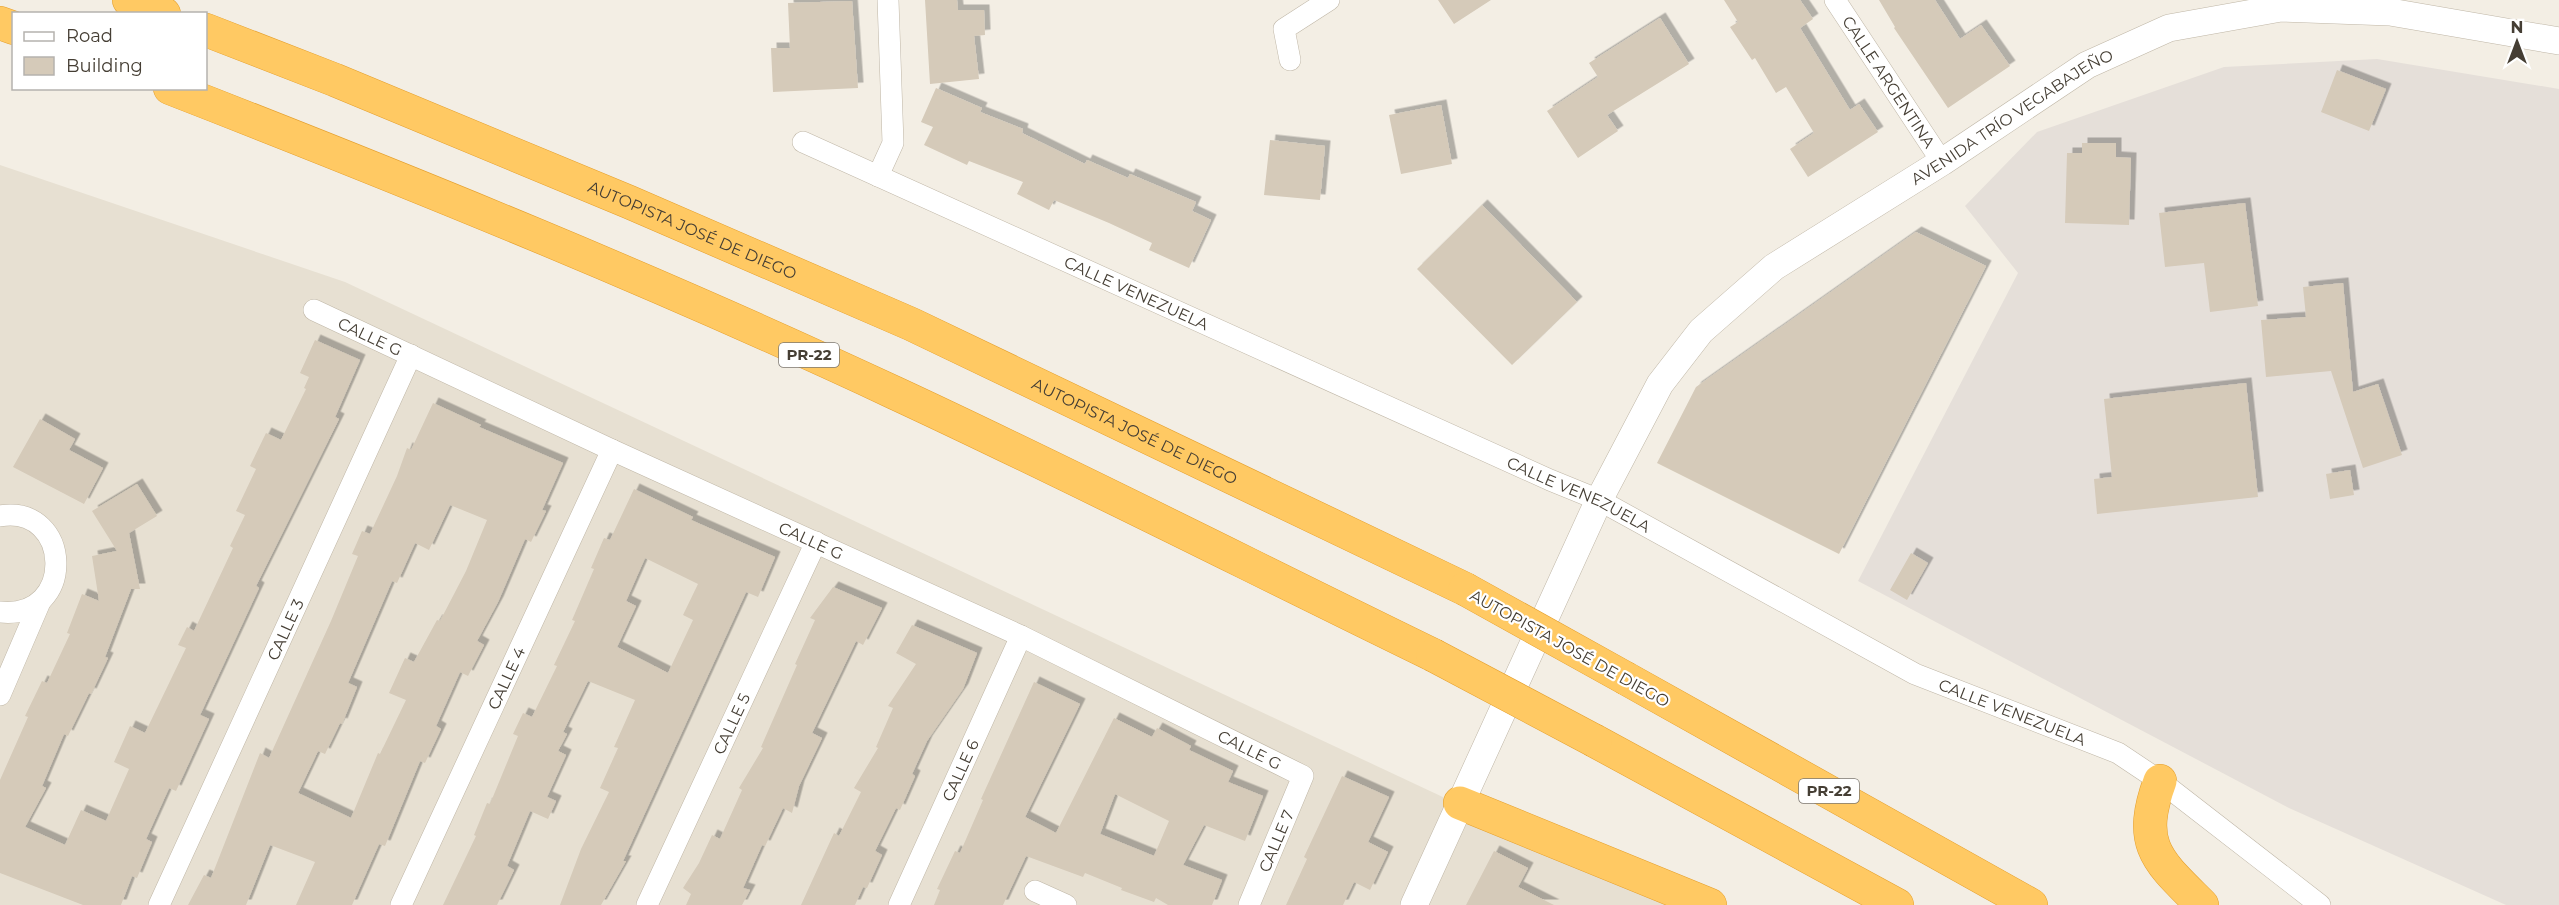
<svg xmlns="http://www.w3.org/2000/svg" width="2559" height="905" viewBox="0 0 2559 905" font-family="Montserrat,sans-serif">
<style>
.residential{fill:#e7e0d2}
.industrial{fill:#e5dfd9}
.building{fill:#d5cab9;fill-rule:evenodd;filter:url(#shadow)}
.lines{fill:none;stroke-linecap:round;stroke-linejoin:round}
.minor-casing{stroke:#bfb6a6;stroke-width:22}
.tertiary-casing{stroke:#bfb6a6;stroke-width:28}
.motorway-casing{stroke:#e49f2d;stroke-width:34}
.minor{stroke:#fff;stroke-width:21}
.tertiary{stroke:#fff;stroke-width:27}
.motorway{stroke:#ffc963;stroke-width:33}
.motorway-bridge-casing{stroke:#e49f2d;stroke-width:34;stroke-linecap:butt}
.motorway-bridge{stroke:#ffc963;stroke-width:33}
.labels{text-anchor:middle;stroke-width:4.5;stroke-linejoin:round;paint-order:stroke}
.shield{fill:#fff;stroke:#7d7871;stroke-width:1.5}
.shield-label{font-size:15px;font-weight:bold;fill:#453e34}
.street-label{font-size:16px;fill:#453e34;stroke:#fff}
</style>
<defs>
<filter id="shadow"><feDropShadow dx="5.5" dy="-5.5" stdDeviation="0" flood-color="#0004"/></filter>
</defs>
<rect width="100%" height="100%" fill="#f3eee4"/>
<path class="residential" d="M 0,165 L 345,282 L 1673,905 L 0,905 Z"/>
<path class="industrial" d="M 2377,59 L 2559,89 L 2559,905 L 2506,905 L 2289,808 L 1858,581 L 2018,273 L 1965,206 L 2037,132 L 2224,67 Z"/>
<path class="building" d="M 925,0 L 957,0 L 958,10 L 984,10 L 985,35 L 974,36 L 979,79 L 930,84 Z
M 1438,0 L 1491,0 L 1454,24 Z
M 1724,0 L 1800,0 L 1813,19 L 1800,28 L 1850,110 L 1859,104 L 1878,132 L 1808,177 L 1790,149 L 1814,133 L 1786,87 L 1776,93 L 1755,58 L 1752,60 L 1730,27 L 1738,22 Z
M 1879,0 L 1935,0 L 1960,39 L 1981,25 L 2010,66 L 1948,108 L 1894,28 L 1895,27 Z
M 852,1 L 858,88 L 773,92 L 771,48 L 790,48 L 788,3 Z
M 1660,18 L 1689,64 L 1607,115 L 1618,131 L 1578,158 L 1547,111 L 1598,77 L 1589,63 Z
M 2337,70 L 2386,89 L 2369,131 L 2321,112 Z
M 936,88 L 982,108 L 980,112 L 1023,129 L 1022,133 L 1085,164 L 1087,160 L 1128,178 L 1130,174 L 1196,202 L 1192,211 L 1211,220 L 1189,268 L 1149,250 L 1152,243 L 1109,223 L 1054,200 L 1049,210 L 1017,194 L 1023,182 L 969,161 L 967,165 L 924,145 L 933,127 L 921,122 Z
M 1441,105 L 1452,164 L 1401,174 L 1389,115 Z
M 1270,140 L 1325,146 L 1320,200 L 1264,195 Z
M 2082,143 L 2116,143 L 2116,157 L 2131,158 L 2129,225 L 2065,223 L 2067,153 L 2082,153 Z
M 2245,203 L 2258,306 L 2210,312 L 2204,263 L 2165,267 L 2159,213 Z
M 1482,205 L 1577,302 L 1512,365 L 1417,269 Z
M 1916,232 L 1986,266 L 1839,554 L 1657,463 L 1696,387 Z
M 2343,283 L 2353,392 L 2378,384 L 2402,455 L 2363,468 L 2331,371 L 2266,377 L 2261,320 L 2306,317 L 2303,287 Z
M 315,340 L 360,360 L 335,417 L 339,419 L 256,586 L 259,588 L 200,715 L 209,719 L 176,791 L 169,788 L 146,839 L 152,842 L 137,878 L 132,876 L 121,905 L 83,905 L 0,873 L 0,780 L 28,717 L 25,716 L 42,681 L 47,683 L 70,634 L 67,633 L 82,594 L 99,601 L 92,556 L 117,551 L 92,511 L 137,484 L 157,516 L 129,533 L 140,589 L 131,589 L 105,657 L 108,658 L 91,694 L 89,693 L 68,736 L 64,734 L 42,786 L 46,788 L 25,827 L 65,845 L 81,810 L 106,821 L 129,769 L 114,762 L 130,726 L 145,733 L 186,648 L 178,645 L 187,627 L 194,631 L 233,548 L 230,546 L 245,515 L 236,511 L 256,469 L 250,466 L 266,433 L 281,440 L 306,389 L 304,388 L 309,377 L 300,373 Z
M 2246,383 L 2258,497 L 2097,514 L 2094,479 L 2112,477 L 2104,399 Z
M 433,403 L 481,425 L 479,427 L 563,463 L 542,510 L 546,511 L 531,542 L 525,539 L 498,602 L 477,641 L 484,645 L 468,676 L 460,672 L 436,726 L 441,729 L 425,763 L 420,761 L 385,846 L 379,844 L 352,905 L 296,905 L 315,862 L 270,845 L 246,905 L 188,905 L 204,875 L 211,878 L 260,753 L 269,758 L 331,621 L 358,556 L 352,554 L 362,531 L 370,534 L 397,476 L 407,448 L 411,450 ZM 450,505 L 487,520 L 466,571 L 440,621 L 437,620 L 414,662 L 405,658 L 389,693 L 406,700 L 380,754 L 378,753 L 351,818 L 298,793 L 318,751 L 325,754 L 340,723 L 342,724 L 357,687 L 348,683 L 392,581 L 397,583 L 415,543 L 429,550 Z
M 40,419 L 75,439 L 69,450 L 103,468 L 84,504 L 13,467 Z
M 2350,470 L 2354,495 L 2330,499 L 2326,474 Z
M 634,489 L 693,517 L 691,520 L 775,557 L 758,597 L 746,592 L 623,861 L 626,861 L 601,905 L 560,905 L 581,849 L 609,792 L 600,788 L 618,748 L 614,747 L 635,700 L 588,681 L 563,732 L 567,734 L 558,751 L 566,755 L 547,797 L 556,801 L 548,819 L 530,811 L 507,866 L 514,870 L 497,905 L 443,905 L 476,836 L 474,835 L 487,803 L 490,804 L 518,736 L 513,734 L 523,713 L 532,717 L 557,666 L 554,665 L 575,621 L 572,620 L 594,569 L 591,568 L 604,538 L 610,540 ZM 645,558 L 698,584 L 683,615 L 693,620 L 668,673 L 617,647 L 636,606 L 626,601 Z
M 1911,553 L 1928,563 L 1907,600 L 1890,590 Z
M 833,587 L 882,608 L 863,645 L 856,641 L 812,733 L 822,738 L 799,786 L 792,813 L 783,808 L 765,846 L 762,845 L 743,888 L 750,890 L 742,905 L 686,905 L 691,894 L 683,888 L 699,863 L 712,835 L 720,839 L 742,790 L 739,788 L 763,748 L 761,747 L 797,665 L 795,664 L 815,620 L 810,618 Z
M 912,625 L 977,653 L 963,689 L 927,741 L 912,774 L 915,776 L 900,810 L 896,808 L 875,851 L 882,855 L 867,888 L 863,887 L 855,905 L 801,905 L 834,833 L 839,836 L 861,792 L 854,788 L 878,748 L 876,747 L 893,708 L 888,706 L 916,664 L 896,653 Z
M 1034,682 L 1080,704 L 1025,817 L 1056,833 L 1114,718 L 1152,737 L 1157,728 L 1191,746 L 1189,750 L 1233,771 L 1228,782 L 1263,796 L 1245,841 L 1204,825 L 1183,865 L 1222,880 L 1212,905 L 1168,905 L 1156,898 L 1154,902 L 1121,890 L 1122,888 L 1085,873 L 1083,877 L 1026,856 L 1003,905 L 934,905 L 940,890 L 937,889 L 955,851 L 960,853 L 983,800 L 981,799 ZM 1115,794 L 1169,821 L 1154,856 L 1100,834 Z
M 1342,776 L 1389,797 L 1368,842 L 1388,852 L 1370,890 L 1354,882 L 1343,905 L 1286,905 L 1307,859 L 1304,857 Z
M 1494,851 L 1528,868 L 1518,887 L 1554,905 L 1466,905 Z"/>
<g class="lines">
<g class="minor-casing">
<g id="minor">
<path id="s1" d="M 1835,0 L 1942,162"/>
<path d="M 1290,60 L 1284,29 L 1329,0"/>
<path id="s2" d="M 803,142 L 1550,480 L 1599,500 L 1915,674 L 2118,753 L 2160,781 L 2320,905"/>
<path d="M 878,176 L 893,143 L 888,0"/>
<path id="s3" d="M 314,310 L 612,450 L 1021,636 L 1303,776 L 1249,905"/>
<path d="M 0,516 C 72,504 77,620 0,612"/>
<path d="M 0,695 L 40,602"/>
<path d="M 1035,891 L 1066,905"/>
<path id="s4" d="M 159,905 L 411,355"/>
<path id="s5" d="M 401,905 L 612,450"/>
<path id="s6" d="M 647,905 L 816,542"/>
<path id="s7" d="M 899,905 L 1021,636"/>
</g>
</g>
<g class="tertiary-casing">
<g id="tertiary">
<path id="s8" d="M 1414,905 L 1599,500 L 1660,384 L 1701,331 L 1774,267 L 1942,162 L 2087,65 L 2169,28 L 2281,8 L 2390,12 L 2559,41"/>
</g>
</g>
<g class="motorway-casing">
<g id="motorway">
<path d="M 129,0 L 164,14"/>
<path d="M 0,23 L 14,28"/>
<path id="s9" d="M 206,30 L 335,80 L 629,202 L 911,324 L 1465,589"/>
<path d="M 170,88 C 414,183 658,282 895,393 C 1076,477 1254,568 1433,655"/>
<path d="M 1627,679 L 2031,905"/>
<path d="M 1595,741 L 1897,905"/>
<path d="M 2160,781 C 2136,846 2158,861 2202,905"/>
<path d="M 1460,803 L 1710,905"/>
</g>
</g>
<use href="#minor" class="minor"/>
<use href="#tertiary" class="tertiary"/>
<use href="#motorway" class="motorway"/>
<g class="motorway-bridge-casing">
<path id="motorway-bridge" d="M 1465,589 L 1627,679
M 1433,655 L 1595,741"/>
</g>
<use href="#motorway-bridge" class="motorway-bridge"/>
</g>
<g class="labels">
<g class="shield">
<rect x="779" y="343" width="60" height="24" rx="4.5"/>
<rect x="1799" y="779" width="60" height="24" rx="4.5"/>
</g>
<g class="shield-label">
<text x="809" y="360">PR-22</text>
<text x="1829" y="796">PR-22</text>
</g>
<g class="street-label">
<text dy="6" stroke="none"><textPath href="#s1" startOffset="98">CALLE ARGENTINA</textPath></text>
<text dy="6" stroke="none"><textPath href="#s8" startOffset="1022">AVENIDA TRÍO VEGABAJEÑO</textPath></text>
<text dy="6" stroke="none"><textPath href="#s9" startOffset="526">AUTOPISTA JOSÉ DE DIEGO</textPath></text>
<text dy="6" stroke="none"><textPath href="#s2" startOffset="366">CALLE VENEZUELA</textPath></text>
<text dy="6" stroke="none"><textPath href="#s3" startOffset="62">CALLE G</textPath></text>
<text dy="6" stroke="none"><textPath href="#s9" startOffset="1012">AUTOPISTA JOSÉ DE DIEGO</textPath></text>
<text dy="6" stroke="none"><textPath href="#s2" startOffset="852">CALLE VENEZUELA</textPath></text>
<text dy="6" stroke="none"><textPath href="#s3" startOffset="548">CALLE G</textPath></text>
<text dy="6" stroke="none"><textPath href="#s4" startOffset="303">CALLE 3</textPath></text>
<text transform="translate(1570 648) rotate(29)" y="6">AUTOPISTA JOSÉ DE DIEGO</text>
<text dy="6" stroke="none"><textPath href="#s5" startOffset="250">CALLE 4</textPath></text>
<text dy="6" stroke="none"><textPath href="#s2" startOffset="1338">CALLE VENEZUELA</textPath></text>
<text dy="6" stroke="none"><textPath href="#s6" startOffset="200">CALLE 5</textPath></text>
<text dy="6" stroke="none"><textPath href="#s3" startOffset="1034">CALLE G</textPath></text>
<text dy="6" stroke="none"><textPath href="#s7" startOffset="148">CALLE 6</textPath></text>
<text transform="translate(1276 841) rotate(-67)" y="6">CALLE 7</text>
</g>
</g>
<rect x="12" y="12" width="195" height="78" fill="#ffffff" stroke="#b5b2ae" stroke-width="1.5"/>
<rect x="24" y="32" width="30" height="9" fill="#ffffff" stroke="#b5b2ae" stroke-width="1.5"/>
<text x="66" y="42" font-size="18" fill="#453e34">Road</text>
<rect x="24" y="57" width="30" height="18" fill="#d5cab9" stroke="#b5b2ae" stroke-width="1.5"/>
<text x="66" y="72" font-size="18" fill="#453e34">Building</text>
<g transform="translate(2517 42)" stroke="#ffffff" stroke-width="4.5" paint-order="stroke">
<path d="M0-4.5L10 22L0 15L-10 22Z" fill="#453e34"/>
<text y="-9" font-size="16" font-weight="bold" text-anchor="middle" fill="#453e34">N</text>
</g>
</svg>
